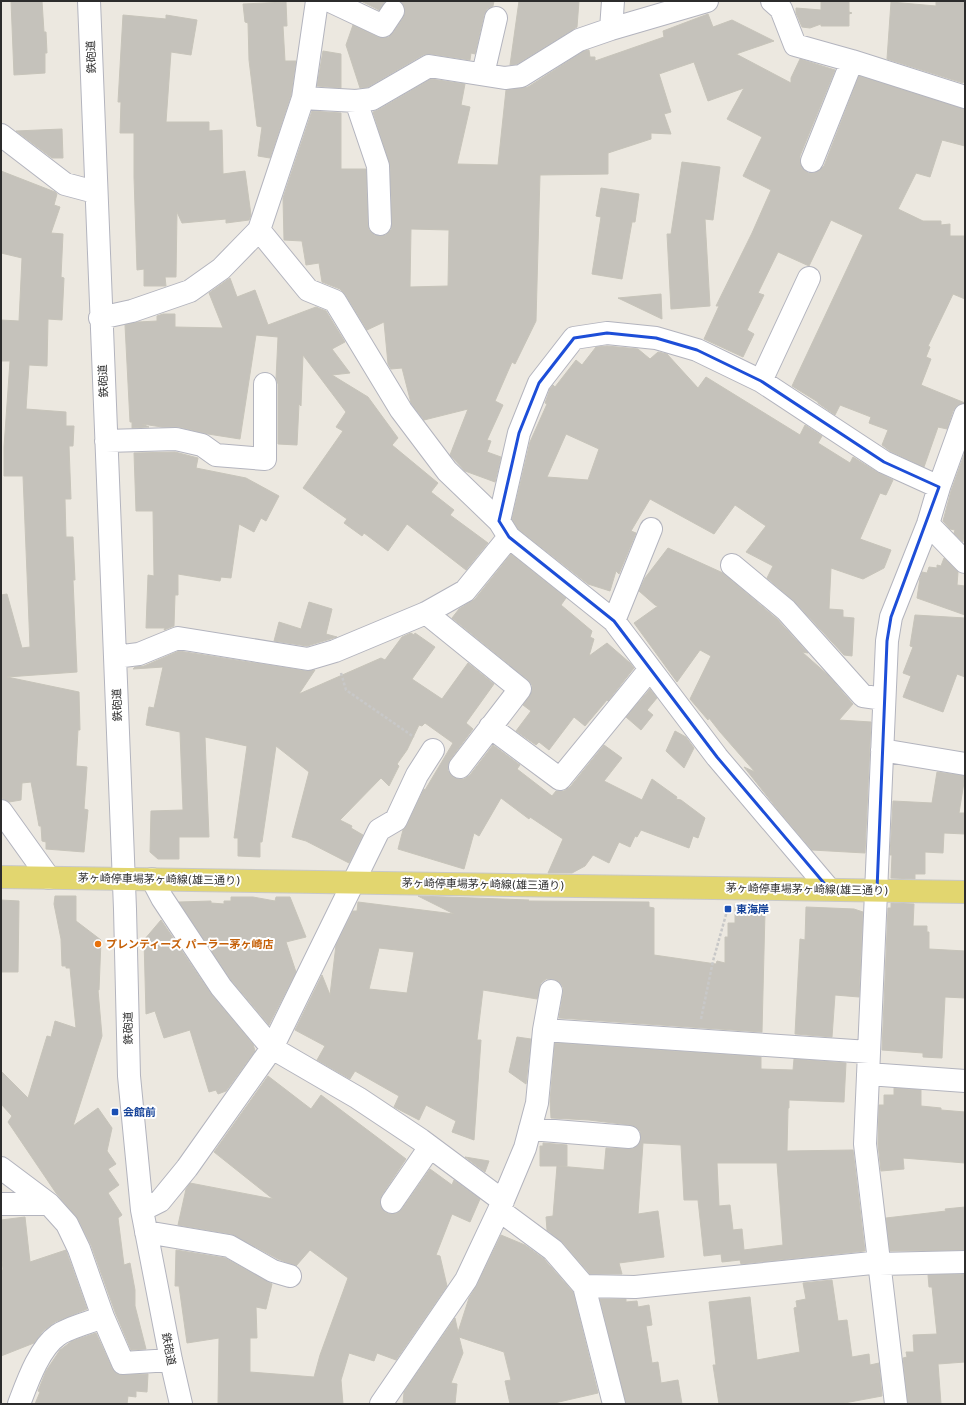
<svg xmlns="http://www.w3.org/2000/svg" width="966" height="1405" viewBox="0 0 966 1405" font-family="'DejaVu Sans','Noto Sans JP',sans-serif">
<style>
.building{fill:#c5c2bb;stroke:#c7c4ba;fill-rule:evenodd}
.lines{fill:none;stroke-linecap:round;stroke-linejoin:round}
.minor-casing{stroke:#b3b4be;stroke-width:24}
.major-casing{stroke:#c8c8c8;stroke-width:24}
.path{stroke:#c8c8c8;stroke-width:2.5;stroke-dasharray:3 2;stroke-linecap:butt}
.minor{stroke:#fff;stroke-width:22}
.major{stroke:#e2d66f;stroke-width:22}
.marked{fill:none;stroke:#1d4ed8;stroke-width:3;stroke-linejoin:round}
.transit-dot{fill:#1a4fb4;stroke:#fff;stroke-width:1.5}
.food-dot{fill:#e8710a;stroke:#fff;stroke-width:1.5}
.labels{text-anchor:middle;stroke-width:4;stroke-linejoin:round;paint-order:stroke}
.street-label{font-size:11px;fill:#2c2c2c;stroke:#fff}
.transit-label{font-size:11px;font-weight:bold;fill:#164399;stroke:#fff;text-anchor:start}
.food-label{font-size:11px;font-weight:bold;fill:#c56008;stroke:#fff;text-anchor:start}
</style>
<rect width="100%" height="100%" fill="#ece8e0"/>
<path class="building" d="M 11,1 L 42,1 L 44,32 L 46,32 L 47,53 L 45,53 L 45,73 L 14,75 Z
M 361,1 L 386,1 L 379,10 Z
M 400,1 L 494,1 L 493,6 L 487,9 L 484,15 L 475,54 L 471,53 L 470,60 L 431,54 L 423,55 L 368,87 L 360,88 L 346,45 L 353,25 L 378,37 L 384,38 L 389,37 L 393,33 L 403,18 L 405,12 L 404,6 Z
M 519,1 L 579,1 L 577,27 L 517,64 L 510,65 Z
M 821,1 L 849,1 L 849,12 L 852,13 L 849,14 L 849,26 L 821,26 L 821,24 L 810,28 L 802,27 L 796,13 L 796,8 L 821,10 Z
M 936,1 L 965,1 L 965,76 L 963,83 L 887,59 L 891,2 L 936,6 Z
M 286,2 L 287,26 L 283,26 L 285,61 L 296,61 L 291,95 L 270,158 L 258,156 L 262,127 L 257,126 L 249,60 L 248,23 L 245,22 L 243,4 Z
M 708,14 L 713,27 L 732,20 L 774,41 L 736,54 L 791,83 L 791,78 L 800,59 L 835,70 L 800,156 L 800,162 L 802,168 L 808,173 L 814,173 L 819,171 L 824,166 L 859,76 L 965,109 L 965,146 L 942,140 L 930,177 L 916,173 L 898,209 L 923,221 L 941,221 L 941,225 L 950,224 L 950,236 L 965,236 L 965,299 L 953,294 L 928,346 L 930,347 L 926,357 L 931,359 L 921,385 L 965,403 L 957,406 L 953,411 L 947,429 L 938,427 L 924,467 L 890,451 L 882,445 L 888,430 L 869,423 L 871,417 L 840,405 L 835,415 L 818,403 L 818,402 L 792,386 L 863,235 L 831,220 L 809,266 L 778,252 L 758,293 L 764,295 L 747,330 L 754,334 L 743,357 L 704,339 L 719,306 L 716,306 L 752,233 L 771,190 L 743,176 L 762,137 L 727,119 L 744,88 L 708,101 L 694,62 L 659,74 L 671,112 L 664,114 L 671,134 L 651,133 L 651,139 L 608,153 L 608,174 L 540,175 L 536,321 L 515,364 L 512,362 L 495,401 L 503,405 L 487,440 L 491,441 L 487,452 L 501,457 L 495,482 L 465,471 L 450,455 L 468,409 L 424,420 L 411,403 L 402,368 L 391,369 L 388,364 L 384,322 L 367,330 L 345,294 L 340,289 L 322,282 L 319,263 L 306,265 L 302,241 L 284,240 L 283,198 L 312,111 L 341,113 L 341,169 L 366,169 L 368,225 L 369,230 L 374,235 L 381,236 L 386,235 L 391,230 L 392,224 L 390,166 L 373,112 L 378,110 L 431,79 L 465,84 L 461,105 L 470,107 L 457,164 L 498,165 L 506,90 L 528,87 L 584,51 L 589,50 L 590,57 L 595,57 L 595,61 L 664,37 L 663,31 ZM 411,229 L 449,230 L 448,286 L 410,287 Z
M 123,15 L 166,19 L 166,15 L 197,20 L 191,55 L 171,52 L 166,122 L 209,122 L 209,131 L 222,130 L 223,174 L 245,171 L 251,215 L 249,220 L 226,223 L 226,219 L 182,223 L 177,212 L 176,277 L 165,277 L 166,286 L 144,286 L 144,269 L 137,270 L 134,177 L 134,133 L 120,133 L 121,102 L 118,102 Z
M 323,51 L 341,54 L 341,88 L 317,86 Z
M 62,129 L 63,158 L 52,158 L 16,131 Z
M 682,162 L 720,167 L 713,220 L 705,219 L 710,306 L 671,309 L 667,234 L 671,234 Z
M 1,171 L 55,192 L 57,194 L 54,205 L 60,207 L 51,233 L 63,234 L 61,277 L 64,278 L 62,320 L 48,319 L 47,366 L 29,365 L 26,409 L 66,412 L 66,426 L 74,426 L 73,446 L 69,446 L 71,499 L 65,499 L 66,537 L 73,537 L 75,580 L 73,580 L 77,672 L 7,677 L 79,692 L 80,730 L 78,730 L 76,766 L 87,767 L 84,809 L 88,810 L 84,852 L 46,849 L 46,842 L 42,841 L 41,826 L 39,826 L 31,782 L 22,783 L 21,800 L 9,802 L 3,799 L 1,796 L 1,595 L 7,594 L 22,648 L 30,647 L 23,476 L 4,476 L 4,447 L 10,361 L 1,361 L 1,320 L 19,321 L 22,258 L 1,253 Z
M 601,188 L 639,194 L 635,222 L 632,222 L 622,279 L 592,274 L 601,217 L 596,216 Z
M 230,278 L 237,297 L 255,290 L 268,325 L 316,307 L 326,311 L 345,342 L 332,349 L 350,373 L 332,375 L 368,397 L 398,438 L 392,445 L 438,483 L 431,492 L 454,510 L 450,515 L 488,543 L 466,570 L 407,524 L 388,551 L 364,533 L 362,536 L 344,523 L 347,519 L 303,488 L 343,431 L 336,427 L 346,412 L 303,355 L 301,406 L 299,404 L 297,445 L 278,444 L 278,384 L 276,379 L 278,337 L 256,335 L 240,439 L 208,434 L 179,427 L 162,427 L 142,424 L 149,427 L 132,428 L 132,422 L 130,422 L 125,325 L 138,322 L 157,321 L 157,316 L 163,314 L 175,314 L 175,327 L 223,328 L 209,293 Z
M 661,294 L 662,319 L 618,298 Z
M 607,346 L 638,349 L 650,359 L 658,352 L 667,354 L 698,388 L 706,377 L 800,435 L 805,425 L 822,436 L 818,443 L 850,463 L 853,457 L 877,472 L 893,480 L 886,495 L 880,493 L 860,539 L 891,550 L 884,568 L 863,579 L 831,568 L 829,609 L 843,610 L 843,617 L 854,618 L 852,656 L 844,655 L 795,602 L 767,578 L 773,566 L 746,552 L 766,526 L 735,505 L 714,534 L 650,499 L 631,531 L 636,533 L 619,574 L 616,571 L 610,591 L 588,584 L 518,529 L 512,519 L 530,442 L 547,404 L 545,403 L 550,389 L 553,385 L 555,387 L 576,360 L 582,365 L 596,347 ZM 566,434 L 599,449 L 588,480 L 547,477 Z
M 175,452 L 198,458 L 196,468 L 246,478 L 279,496 L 266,521 L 261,518 L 254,532 L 239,524 L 231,578 L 221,577 L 220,581 L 178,574 L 178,595 L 175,595 L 174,626 L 164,630 L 165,628 L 146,628 L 148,575 L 154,576 L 153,511 L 136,511 L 134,453 Z
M 965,452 L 965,534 L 964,534 L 963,542 L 954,533 L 955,530 L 950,529 L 943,521 L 951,491 Z
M 668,548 L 723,573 L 777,619 L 808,653 L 802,652 L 828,675 L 853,704 L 839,720 L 871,722 L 865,853 L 812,850 L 778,810 L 744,767 L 755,772 L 720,732 L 709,718 L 708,720 L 690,699 L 711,656 L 700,650 L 677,682 L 634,623 L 658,606 L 655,605 L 639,591 L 645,578 Z
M 511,554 L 566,598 L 561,605 L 592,631 L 590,637 L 594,639 L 589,656 L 607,643 L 630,663 L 634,668 L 608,701 L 607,700 L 585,726 L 574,717 L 549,750 L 539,742 L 536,745 L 516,731 L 531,711 L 523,705 L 532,691 L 532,685 L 528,680 L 452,618 L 459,609 L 475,599 Z
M 944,558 L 958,572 L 957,585 L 965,586 L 965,615 L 917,598 L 920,578 L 922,572 L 927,573 L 929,567 L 937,568 L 937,565 L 941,566 Z
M 309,602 L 332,609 L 326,634 L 337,637 L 307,646 L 274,641 L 279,622 L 301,629 Z
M 915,615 L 965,618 L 965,677 L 957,674 L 943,712 L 903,697 L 911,676 L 903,673 L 913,647 L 910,646 Z
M 411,633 L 414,635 L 415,633 L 435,647 L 412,679 L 442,699 L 468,663 L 494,684 L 466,723 L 473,729 L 450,760 L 448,765 L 448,771 L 453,777 L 458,779 L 464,779 L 470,775 L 493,745 L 520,765 L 517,769 L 552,796 L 556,791 L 564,791 L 570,787 L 604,745 L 622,758 L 604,781 L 642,800 L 652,779 L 677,797 L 676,799 L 681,800 L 705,818 L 698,838 L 693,836 L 689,848 L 641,830 L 637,837 L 635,836 L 630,847 L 619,842 L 609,863 L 593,855 L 585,866 L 572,873 L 548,873 L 563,839 L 530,817 L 529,819 L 501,798 L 479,836 L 474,833 L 464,869 L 398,849 L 403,830 L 407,825 L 424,789 L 425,790 L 453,743 L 425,723 L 422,726 L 419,725 L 407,750 L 397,764 L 399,766 L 389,786 L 381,778 L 340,820 L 352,826 L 351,828 L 363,835 L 349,863 L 306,841 L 292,837 L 309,772 L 276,746 L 262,842 L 260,842 L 260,857 L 238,856 L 238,838 L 234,838 L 247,746 L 205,737 L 209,837 L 179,837 L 179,859 L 158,859 L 150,852 L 151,811 L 183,810 L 180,732 L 146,725 L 149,707 L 154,708 L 163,667 L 133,669 L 135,667 L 144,666 L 179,651 L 306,671 L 315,670 L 299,694 L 381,658 L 385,660 L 402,637 Z
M 650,689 L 657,698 L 647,710 L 653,715 L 641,730 L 626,717 Z
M 675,731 L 686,737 L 694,748 L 684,768 L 666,751 Z
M 937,772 L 965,776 L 959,813 L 965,813 L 965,834 L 944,833 L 943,853 L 925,852 L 925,874 L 915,874 L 915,879 L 891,878 L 892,855 L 890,855 L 893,801 L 932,803 Z
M 55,896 L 76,896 L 76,921 L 101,940 L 99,990 L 98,990 L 102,1036 L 73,1126 L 98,1108 L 112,1128 L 107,1151 L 116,1164 L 108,1169 L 119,1185 L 108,1193 L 122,1215 L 118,1218 L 124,1265 L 130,1263 L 135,1290 L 135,1306 L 146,1349 L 131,1350 L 115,1312 L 91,1245 L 78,1219 L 56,1193 L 8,1122 L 12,1116 L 1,1104 L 1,1071 L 28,1098 L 47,1036 L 51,1037 L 55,1021 L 76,1028 L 70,968 L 66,968 L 66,966 L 62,966 L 61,939 L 54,904 Z
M 418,896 L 529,900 L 528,901 L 649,902 L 649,907 L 654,908 L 654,955 L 716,964 L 717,961 L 725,963 L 725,937 L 728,937 L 728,923 L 735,923 L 735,904 L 764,905 L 764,912 L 765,912 L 762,1032 L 559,1018 L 563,993 L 563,987 L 559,982 L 553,979 L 546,979 L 541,983 L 537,999 L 483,990 L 477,1040 L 481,1040 L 474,1140 L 452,1132 L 456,1121 L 426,1105 L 419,1120 L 394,1107 L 399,1096 L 355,1071 L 350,1079 L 317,1060 L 325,1046 L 295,1030 L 322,975 L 330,995 L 336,945 L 353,911 L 357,911 L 358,902 L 454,914 ZM 379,948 L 414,952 L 407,993 L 369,989 Z
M 231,897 L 253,897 L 275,901 L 276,897 L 290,897 L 306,937 L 286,942 L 296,972 L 269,1025 L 231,980 L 179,902 L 211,901 L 211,903 L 224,904 L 224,901 L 231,901 Z
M 1,900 L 19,901 L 18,972 L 1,972 Z
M 891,903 L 914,904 L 913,926 L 927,926 L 927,932 L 929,932 L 929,949 L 965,951 L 965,998 L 945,997 L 942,1058 L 923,1057 L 923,1053 L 882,1050 L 888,908 L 891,908 Z
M 806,907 L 854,909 L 863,912 L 859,997 L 835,995 L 832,1037 L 795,1034 L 800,939 L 805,940 Z
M 161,920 L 211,994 L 253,1044 L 255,1051 L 226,1091 L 218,1094 L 216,1090 L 209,1092 L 190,1030 L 164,1038 L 155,1011 L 146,1014 L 144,940 Z
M 517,1037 L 531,1039 L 526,1084 L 509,1072 Z
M 555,1043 L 761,1057 L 761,1069 L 793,1070 L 794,1059 L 846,1063 L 844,1102 L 789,1100 L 789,1108 L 788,1108 L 787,1151 L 853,1150 L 865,1251 L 741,1264 L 740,1260 L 722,1262 L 721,1254 L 704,1256 L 698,1200 L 684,1200 L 681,1145 L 643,1143 L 638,1214 L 658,1211 L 664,1257 L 619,1263 L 622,1274 L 590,1274 L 562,1242 L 547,1230 L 546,1217 L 553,1216 L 557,1166 L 540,1166 L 540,1146 L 543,1146 L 543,1143 L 567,1145 L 567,1166 L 558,1166 L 604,1170 L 606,1148 L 628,1149 L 634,1148 L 639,1144 L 641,1138 L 640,1131 L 636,1127 L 630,1125 L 589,1120 L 551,1118 L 550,1101 ZM 717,1163 L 777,1163 L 783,1245 L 744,1250 L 742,1229 L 733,1230 L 730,1205 L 719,1206 Z
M 268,1076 L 311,1109 L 321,1095 L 406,1159 L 382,1195 L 380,1201 L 381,1207 L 385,1212 L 391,1214 L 397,1213 L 402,1209 L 430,1169 L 452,1185 L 454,1180 L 480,1199 L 470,1222 L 452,1214 L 436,1255 L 440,1256 L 447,1286 L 396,1360 L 377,1353 L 374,1361 L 349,1353 L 341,1380 L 343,1404 L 218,1404 L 219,1338 L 187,1343 L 179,1286 L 175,1286 L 176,1250 L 225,1258 L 272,1284 L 266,1309 L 256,1307 L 257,1338 L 250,1338 L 250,1372 L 314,1377 L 320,1355 L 348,1278 L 310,1250 L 296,1266 L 278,1259 L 231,1234 L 178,1225 L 186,1189 L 190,1183 L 273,1199 L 214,1152 Z
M 894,1088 L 921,1090 L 921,1106 L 941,1108 L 941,1110 L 965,1112 L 965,1163 L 903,1158 L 904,1169 L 881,1171 L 878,1144 L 879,1105 L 884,1105 L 884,1095 L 894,1095 Z
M 465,1157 L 489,1161 L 485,1172 Z
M 965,1207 L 965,1250 L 890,1251 L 886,1218 L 946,1211 L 945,1209 Z
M 25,1217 L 30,1262 L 66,1250 L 87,1309 L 55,1322 L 43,1331 L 34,1343 L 1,1356 L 1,1270 L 3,1270 L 1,1250 L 1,1220 Z
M 501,1235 L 525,1245 L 544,1259 L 573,1292 L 598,1393 L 550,1404 L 510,1404 L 505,1381 L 511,1380 L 504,1352 L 459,1337 L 463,1353 L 451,1383 L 457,1384 L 455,1404 L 403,1404 L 404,1392 L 455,1318 L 458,1332 L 469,1298 L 477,1285 Z
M 965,1274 L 965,1362 L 938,1364 L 941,1404 L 908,1404 L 903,1358 L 907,1357 L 906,1352 L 914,1352 L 913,1335 L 937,1334 L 932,1287 L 929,1287 L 928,1275 Z
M 832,1280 L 838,1321 L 847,1320 L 852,1357 L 869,1354 L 870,1365 L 879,1363 L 882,1396 L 839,1404 L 719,1404 L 713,1365 L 716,1365 L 709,1302 L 750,1297 L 757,1360 L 800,1352 L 794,1308 L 797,1307 L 796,1301 L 806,1299 L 803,1283 Z
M 600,1299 L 626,1299 L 626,1302 L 637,1301 L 638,1307 L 649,1305 L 652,1325 L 646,1326 L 652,1363 L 658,1362 L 661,1383 L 678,1380 L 682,1404 L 626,1404 Z
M 96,1333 L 112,1368 L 116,1373 L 124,1375 L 148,1374 L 147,1392 L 136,1391 L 136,1397 L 128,1396 L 127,1404 L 35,1404 L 40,1392 L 38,1391 L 46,1371 L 60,1350 L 72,1341 Z"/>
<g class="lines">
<g class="minor-casing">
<path id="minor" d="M 89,1 L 125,909 L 129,1076 L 142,1210 L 171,1360 L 181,1404
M 330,1 L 383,26 L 393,11
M 772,1 L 781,9 L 795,45 L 852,61 L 965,97
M 611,29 L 613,1
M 483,74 L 496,18
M 303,98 L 356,101 L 372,99 L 429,66 L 505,78 L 521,76 L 579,40 L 611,29 L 707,1
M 356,101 L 378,166 L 380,224
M 1,135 L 65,184 L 95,192
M 812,161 L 852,61
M 259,230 L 308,290 L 335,301 L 401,410 L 447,471 L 499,521 L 509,537 L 614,621 L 717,757 L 829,889
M 100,318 L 132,311 L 190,291 L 221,269 L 259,230 L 303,98 L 317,1
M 761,381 L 809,278
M 106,441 L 176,439 L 202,445 L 216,455 L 265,459 L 265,384
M 499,521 L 519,433 L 539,383 L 574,338 L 607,333 L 656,338 L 697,350 L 761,381 L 884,462 L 939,487
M 928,524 L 965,562
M 732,565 L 786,610 L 863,696 L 884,699
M 426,613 L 520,689 L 460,767
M 614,621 L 651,529
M 115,657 L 139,654 L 178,638 L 308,659 L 335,651 L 426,613 L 465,591 L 509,537
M 490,727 L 560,779 L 650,669
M 882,750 L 965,764
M 1,811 L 49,878
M 152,879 L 162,898 L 221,987 L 272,1048 L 358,1098 L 421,1140 L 503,1201
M 544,1030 L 869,1052
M 868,1074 L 965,1081
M 530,1129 L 629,1137
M 1,1168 L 49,1204 L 67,1224 L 79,1249 L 103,1317 L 123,1363 L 171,1360
M 392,1202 L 430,1147
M 1,1204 L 49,1204
M 142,1210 L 160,1201 L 187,1168 L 272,1048 L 379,830 L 396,820 L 417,775 L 433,750
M 499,1210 L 553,1250 L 584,1286 L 614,1404
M 146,1232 L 229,1246 L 273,1271 L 290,1276
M 584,1286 L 635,1287 L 872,1263 L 879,1264 L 965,1262
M 19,1404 C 27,1383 39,1348 58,1335 C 67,1328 91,1322 103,1317
M 381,1404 L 466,1280 L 499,1210 L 525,1148 L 537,1103 L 544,1030 L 551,991
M 896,1404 L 865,1144 L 887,641 L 891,617 L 928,524 L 939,487 L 965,415"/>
</g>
<g class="major-casing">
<path id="major" d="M 1,877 L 965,892"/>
</g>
<path class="path" d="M 341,673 L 346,690 L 414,737
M 701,1019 L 713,961 L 727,911"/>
<use href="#minor" class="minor"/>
<use href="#major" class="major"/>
</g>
<path class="marked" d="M 607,333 L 656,338 L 697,350 L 761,381 L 884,462 L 939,487 L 891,617 L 887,641 L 877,890 L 829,889 L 717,757 L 614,621 L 509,537 L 499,521 L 519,433 L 539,383 L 574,338 Z"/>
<g class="transit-dot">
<rect x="724" y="905" width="8" height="8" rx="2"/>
<rect x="111" y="1108" width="8" height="8" rx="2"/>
</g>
<circle class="food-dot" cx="98" cy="944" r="4"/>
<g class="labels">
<g class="street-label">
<text transform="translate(91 57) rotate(-92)" y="4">鉄砲道</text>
<text transform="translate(103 381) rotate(-93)" y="4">鉄砲道</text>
<text transform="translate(117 705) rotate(-92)" y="4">鉄砲道</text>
<text transform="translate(159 879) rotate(1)" y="4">茅ヶ崎停車場茅ヶ崎線(雄三通り)</text>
<text transform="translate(483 884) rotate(1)" y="4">茅ヶ崎停車場茅ヶ崎線(雄三通り)</text>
<text transform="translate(807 889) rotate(1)" y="4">茅ヶ崎停車場茅ヶ崎線(雄三通り)</text>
<text transform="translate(128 1028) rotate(-91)" y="4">鉄砲道</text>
<text transform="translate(169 1349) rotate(79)" y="4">鉄砲道</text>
</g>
<g class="transit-label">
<text x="736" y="913">東海岸</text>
<text x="123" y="1116">会館前</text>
</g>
<g class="food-label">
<text x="106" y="948">プレンティーズ パーラー茅ヶ崎店</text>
</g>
</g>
<rect width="966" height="1405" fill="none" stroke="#2c2c2c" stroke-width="4"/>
</svg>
